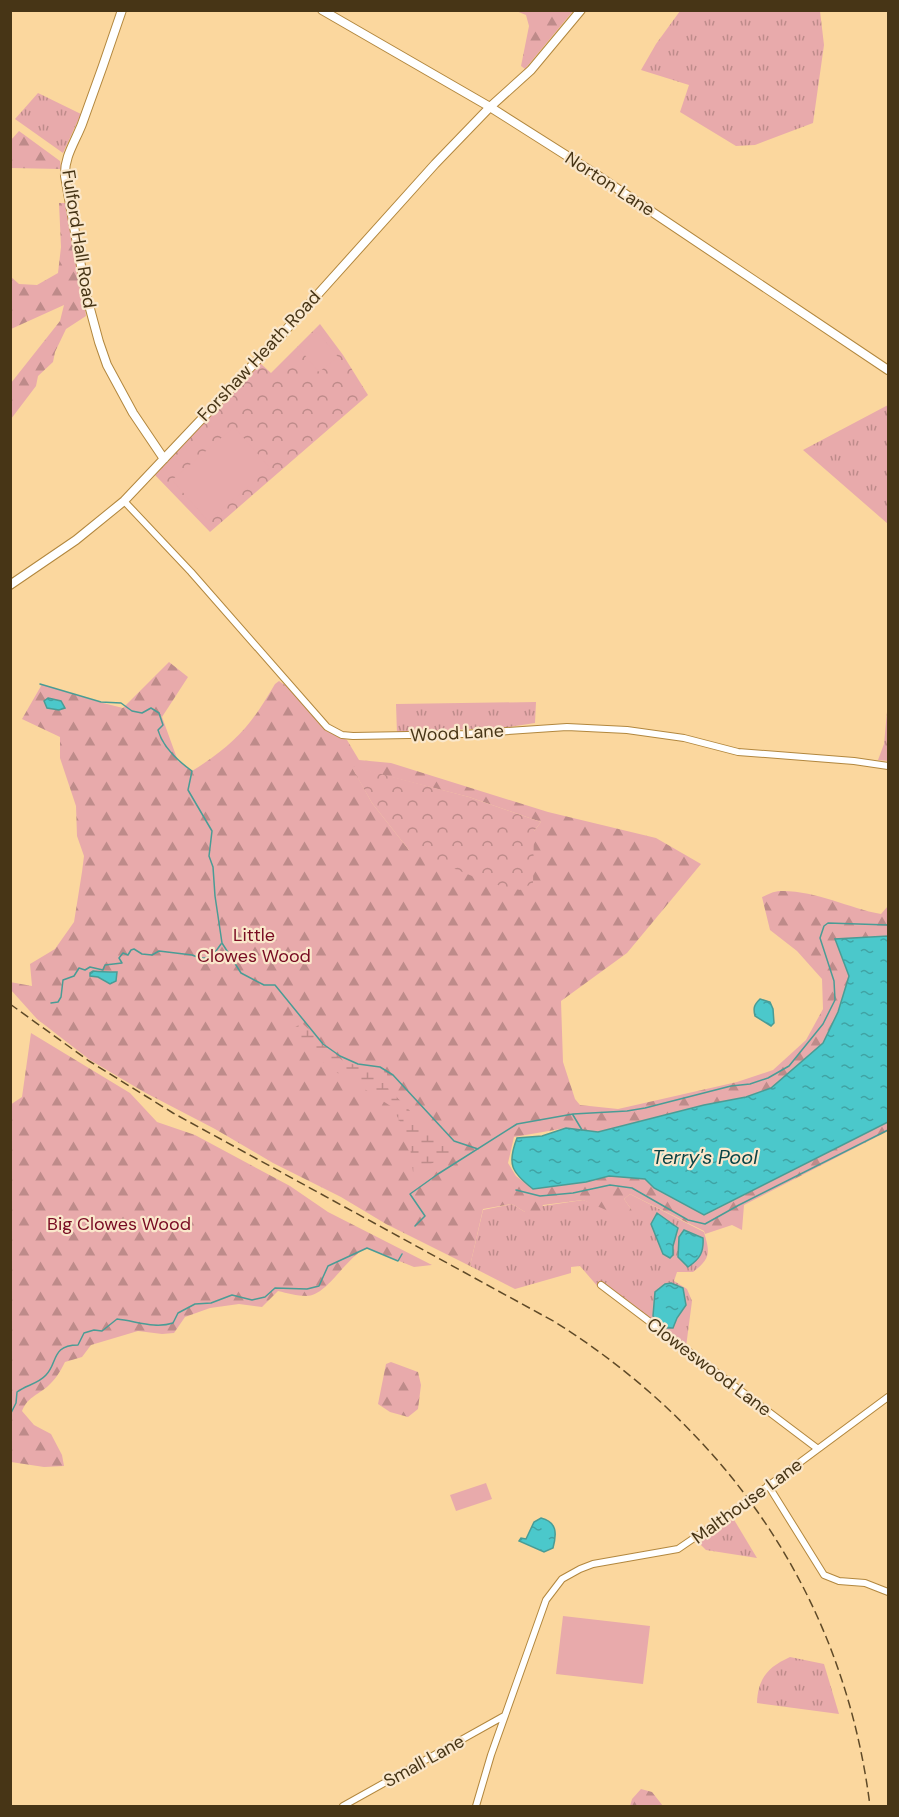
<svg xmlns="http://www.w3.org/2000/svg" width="899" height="1817" viewBox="0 0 899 1817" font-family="'DM Sans',sans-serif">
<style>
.grass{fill:url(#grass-tufts)}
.forest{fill:url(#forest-firs);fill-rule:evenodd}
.wetland{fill:url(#wetland-marsh)}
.park{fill:url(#park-crowns)}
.pitch{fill:#e8aaab}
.water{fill:url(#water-ripples);stroke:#4a9c95;stroke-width:1.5}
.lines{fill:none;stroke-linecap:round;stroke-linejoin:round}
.stream{stroke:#4a9c95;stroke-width:1.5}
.street-casing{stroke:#b2873e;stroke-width:8}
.secondary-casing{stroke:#b2873e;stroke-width:10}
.street{stroke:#fff;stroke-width:6}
.secondary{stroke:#fff;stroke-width:8}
.rail{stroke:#5f4a28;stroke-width:1.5;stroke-dasharray:9 4.5;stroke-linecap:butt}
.street-bridge-casing{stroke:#b2873e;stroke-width:8;stroke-linecap:butt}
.street-bridge{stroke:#fff;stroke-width:6}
.labels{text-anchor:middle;stroke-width:4.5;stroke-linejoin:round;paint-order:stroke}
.street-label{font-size:18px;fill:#473516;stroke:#fae7cb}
.park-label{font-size:18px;fill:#780c22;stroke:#fae7cb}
.water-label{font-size:20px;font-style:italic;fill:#0c4547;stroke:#fae7cb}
</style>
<defs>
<pattern id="grass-tufts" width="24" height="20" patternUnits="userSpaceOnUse" patternTransform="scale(1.5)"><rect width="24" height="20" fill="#e8aaab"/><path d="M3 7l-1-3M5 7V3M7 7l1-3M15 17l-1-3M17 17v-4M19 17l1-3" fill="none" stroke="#be8b8a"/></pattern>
<pattern id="forest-firs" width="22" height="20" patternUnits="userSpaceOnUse" patternTransform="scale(1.5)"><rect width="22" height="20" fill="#e8aaab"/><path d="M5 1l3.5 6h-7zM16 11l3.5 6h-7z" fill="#be8b8a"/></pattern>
<pattern id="wetland-marsh" width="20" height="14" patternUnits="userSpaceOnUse" patternTransform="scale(1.5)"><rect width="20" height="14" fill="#e8aaab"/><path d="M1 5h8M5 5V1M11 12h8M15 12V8" fill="none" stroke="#be8b8a"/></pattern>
<pattern id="park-crowns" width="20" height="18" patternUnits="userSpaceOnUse" patternTransform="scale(1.5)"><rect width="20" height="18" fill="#e8aaab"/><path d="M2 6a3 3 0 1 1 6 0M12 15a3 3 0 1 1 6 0" fill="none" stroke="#be8b8a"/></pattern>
<pattern id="water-ripples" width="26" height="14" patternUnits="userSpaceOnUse" patternTransform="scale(1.5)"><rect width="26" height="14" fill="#4bc8cb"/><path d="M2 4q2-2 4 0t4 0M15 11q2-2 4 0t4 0" fill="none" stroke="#40a3a4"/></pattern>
</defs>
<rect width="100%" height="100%" fill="#fbd79e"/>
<path class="grass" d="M 680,11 L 820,11 L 824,45 L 813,123 L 755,145 L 736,146 L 680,112 L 689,85 L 641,70 L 656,44 Z
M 38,93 L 81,114 L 63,153 L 15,119 Z
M 888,405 L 888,524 L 803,450 Z
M 888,701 L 888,761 L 878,760 L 884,744 Z
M 536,702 L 535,723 L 509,727 L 397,733 L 396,704 Z
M 630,1194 L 704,1232 C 710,1253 711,1258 693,1272 L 677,1272 L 674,1281 L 687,1289 L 692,1301 L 686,1347 L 603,1284 L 599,1288 L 580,1266 L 571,1267 L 571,1273 L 515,1289 L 470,1266 L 483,1210 L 512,1204 L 525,1212 L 543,1206 L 583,1200 L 603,1207 L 631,1209 L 624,1199 Z
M 733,1518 L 757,1558 L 706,1550 L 699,1543 Z
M 790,1657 L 824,1664 L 839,1714 L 757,1703 C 758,1678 768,1667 790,1657 Z"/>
<path class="forest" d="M 516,11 L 573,11 L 525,69 L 521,66 L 529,26 L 526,15 Z
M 19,131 L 60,161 L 61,169 L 11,168 L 11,140 Z
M 59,203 L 66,203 L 80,271 L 86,316 L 66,329 L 55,352 L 53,362 L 38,376 L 36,386 L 11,419 L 11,383 L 60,321 L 64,305 L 11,329 L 10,276 L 19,284 L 37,285 L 58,273 L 61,247 Z
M 169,662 L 188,677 L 162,717 L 178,761 L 192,771 C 235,744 250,727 275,684 L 279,681 L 289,688 L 325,730 L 347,740 L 359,760 L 391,763 L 548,812 L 656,838 L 701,864 L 627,953 L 561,1001 L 563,1062 L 575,1099 L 580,1105 L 618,1109 L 737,1082 L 773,1070 L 806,1040 L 823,1009 L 822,979 L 797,951 L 770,930 L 762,897 C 767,895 774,891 780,891 C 815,890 848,908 881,914 L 888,906 L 888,936 L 835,940 L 849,976 L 838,1012 L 823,1043 L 771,1088 L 746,1097 L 704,1105 L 598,1132 L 566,1128 L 514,1137 L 508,1163 L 516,1176 L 533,1189 L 586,1182 L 609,1176 L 645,1179 L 654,1188 L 705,1215 L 888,1122 L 888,1131 L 744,1205 L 742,1230 L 732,1225 L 705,1234 L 704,1231 L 630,1194 L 624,1199 L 631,1209 L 634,1218 L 629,1220 L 583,1200 L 543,1205 L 540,1213 L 525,1212 L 512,1204 L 483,1209 L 470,1266 L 386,1224 L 341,1197 L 273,1163 L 215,1129 L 144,1092 L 90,1060 L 37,1019 L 11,990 L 10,982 L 32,986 L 30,964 L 55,949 L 74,922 L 82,872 L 84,856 L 77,836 L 76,806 L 60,758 L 60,737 L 22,719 L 41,686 L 40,684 L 99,702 L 123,708 ZM 352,767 L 469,797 L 541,822 L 534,831 L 409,850 L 372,803 Z
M 31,1033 L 130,1093 L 157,1122 L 195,1135 L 290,1186 L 328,1212 L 432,1265 L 414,1267 L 367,1248 C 345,1257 328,1296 306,1296 C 297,1296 287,1293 278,1291 L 262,1307 L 239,1304 L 210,1308 L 185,1317 L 174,1333 L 162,1334 L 138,1331 L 91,1345 L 82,1357 L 65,1362 C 60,1372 55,1380 47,1387 C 36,1396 28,1397 22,1411 L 34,1425 L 51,1434 L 62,1455 L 64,1466 L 44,1467 L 11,1462 L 10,1105 L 22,1097 Z
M 391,1362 L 418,1372 L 421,1385 L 418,1409 L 408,1417 L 390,1412 L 378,1404 L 386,1364 Z
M 641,1789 L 652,1792 L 663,1806 L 630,1806 L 632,1799 Z"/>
<path class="wetland" d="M 302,1023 L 344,1062 L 387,1073 L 388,1088 L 437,1139 L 457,1152 L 413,1172 L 409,1138 L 392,1107 L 360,1086 L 334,1071 L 287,1032 Z"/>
<path class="park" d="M 320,324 L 343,355 L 368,395 L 210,532 L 155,475 L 259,362 L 271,373 Z
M 351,766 L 469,797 L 541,822 L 534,831 L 533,883 L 520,890 L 489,883 L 409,850 L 372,803 Z"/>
<path class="pitch" d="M 318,332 L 338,357 L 319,372 L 299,348 Z
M 234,427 L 270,468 L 208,521 L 172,480 Z
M 486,1483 L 492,1499 L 456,1511 L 450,1495 Z
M 563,1616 L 650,1626 L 643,1684 L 556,1674 Z"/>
<path class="water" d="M 48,698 L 61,701 L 65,708 L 59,710 L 47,708 L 44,701 Z
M 888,936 L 888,1122 L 704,1215 L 654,1188 L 645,1179 L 609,1176 L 586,1182 L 533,1189 C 511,1172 507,1164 517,1138 L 542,1136 L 566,1128 L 598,1132 L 704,1105 L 746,1097 L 771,1088 L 823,1043 L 838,1012 L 849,976 L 835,939 Z
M 93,971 C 102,972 109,972 117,972 L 116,981 L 110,984 L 98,977 L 90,976 L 90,973 Z
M 760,999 L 770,1002 L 773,1009 L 774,1023 L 771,1026 L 755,1016 C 753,1008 754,1005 760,999 Z
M 657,1213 L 678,1228 L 673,1246 L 673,1255 L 670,1258 L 663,1254 L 651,1224 Z
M 684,1230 L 703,1238 C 704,1252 700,1259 688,1267 L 678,1257 L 679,1237 Z
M 671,1283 L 683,1288 L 686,1305 L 677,1318 L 673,1328 L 665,1328 L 653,1316 L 655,1292 L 665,1284 Z
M 541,1518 C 557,1522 557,1533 553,1548 L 544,1552 L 519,1541 L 521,1538 L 526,1539 L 534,1522 Z"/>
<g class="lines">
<path class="stream" d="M 40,684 L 101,702 L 121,703 L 132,711 L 142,713 L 151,708 L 159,713 L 163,725 L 158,730 C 163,748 178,761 192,771 L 188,790 L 212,831 L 209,856 L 213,867 L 215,896 L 222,943 L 241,973 L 264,985 L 275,985 L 323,1044 L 340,1056 L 358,1064 L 380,1067 L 393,1075 L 454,1141 L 478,1149
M 51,1003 L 58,1002 L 61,997 L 63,980 L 74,976 L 79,968 L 85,970 L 90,967 L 103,970 L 105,965 L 122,963 L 119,958 L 123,953 L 128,955 L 131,950 L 134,949 L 142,954 L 152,955 L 159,951 L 192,955 L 200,958 L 206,958 L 216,951 L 221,944
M 573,1115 L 582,1130
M 516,1190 L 540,1196 L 573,1193 L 610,1185 L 632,1188 L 688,1220 L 705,1224 L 739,1205 L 888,1130
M 415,1226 L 425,1216 L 410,1194 L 438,1174 L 517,1124 L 573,1114 L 627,1111 L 645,1108 L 731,1086 L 750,1084 L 768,1078 L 789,1066 L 823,1024 L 835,1000 L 834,981 L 820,938 L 824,926 L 828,923 L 888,925
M 10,1415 L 16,1403 L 17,1392 C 26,1385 38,1384 46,1375 C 58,1363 51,1345 78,1345 L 84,1333 L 94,1330 L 102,1331 L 117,1319 C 136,1321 155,1329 173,1323 L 178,1313 L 195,1304 L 211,1303 L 232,1295 L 252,1300 L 265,1297 L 275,1288 L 307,1289 L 319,1286 L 328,1266 L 367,1248 L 398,1261 L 402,1254"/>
<g class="street-casing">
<path id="street" d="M 124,501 L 191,572 L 327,727 L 342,735 L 353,736 L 464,734 L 567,727 L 627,730 L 684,738 L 738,752 L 854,761 L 888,766
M 601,1285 L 818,1449
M 768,1485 L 824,1575 L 839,1581 L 865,1583 L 888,1592
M 760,1492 L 888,1397
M 343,1806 L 504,1716
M 476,1806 L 491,1755 L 546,1600 L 562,1579 L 580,1569 L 593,1564 L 678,1549 L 735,1510"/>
</g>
<g class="secondary-casing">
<path id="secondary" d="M 122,10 C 109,49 96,86 82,124 C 75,142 64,157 65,176 L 86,294 L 99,342 L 107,365 L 133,413 L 164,459
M 322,10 L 490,107 L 594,173 L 888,370
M 10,585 L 76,540 L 124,501 L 284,332 L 435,164 L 490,107 L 531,70 L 581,10"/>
</g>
<use href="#street" class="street"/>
<use href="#secondary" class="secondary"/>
<path class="rail" d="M 10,1004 L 89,1061 L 173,1113 L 555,1322 C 730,1432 844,1599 870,1806"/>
<g class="street-bridge-casing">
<path id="street-bridge" d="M 735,1510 L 760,1492"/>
</g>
<use href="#street-bridge" class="street-bridge"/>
</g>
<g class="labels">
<g class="street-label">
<text transform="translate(610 184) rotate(33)" y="6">Norton Lane</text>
<text transform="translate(79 239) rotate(81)" y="6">Fulford Hall Road</text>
<text transform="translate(259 356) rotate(-47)" y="6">Forshaw Heath Road</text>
<text transform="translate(457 733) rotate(-3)" y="6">Wood Lane</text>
<text transform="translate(709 1367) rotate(37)" y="6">Cloweswood Lane</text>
<text transform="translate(747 1501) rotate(-36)" y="6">Malthouse Lane</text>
<text transform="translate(424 1761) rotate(-29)" y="6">Small Lane</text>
</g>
<g class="park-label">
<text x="254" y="941">Little<tspan x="254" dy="21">Clowes Wood</tspan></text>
<text x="119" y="1230">Big Clowes Wood</text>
</g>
<g class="water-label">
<text x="705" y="1164">Terry's Pool</text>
</g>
</g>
<rect width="899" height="1817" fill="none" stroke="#473516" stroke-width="24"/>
</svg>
